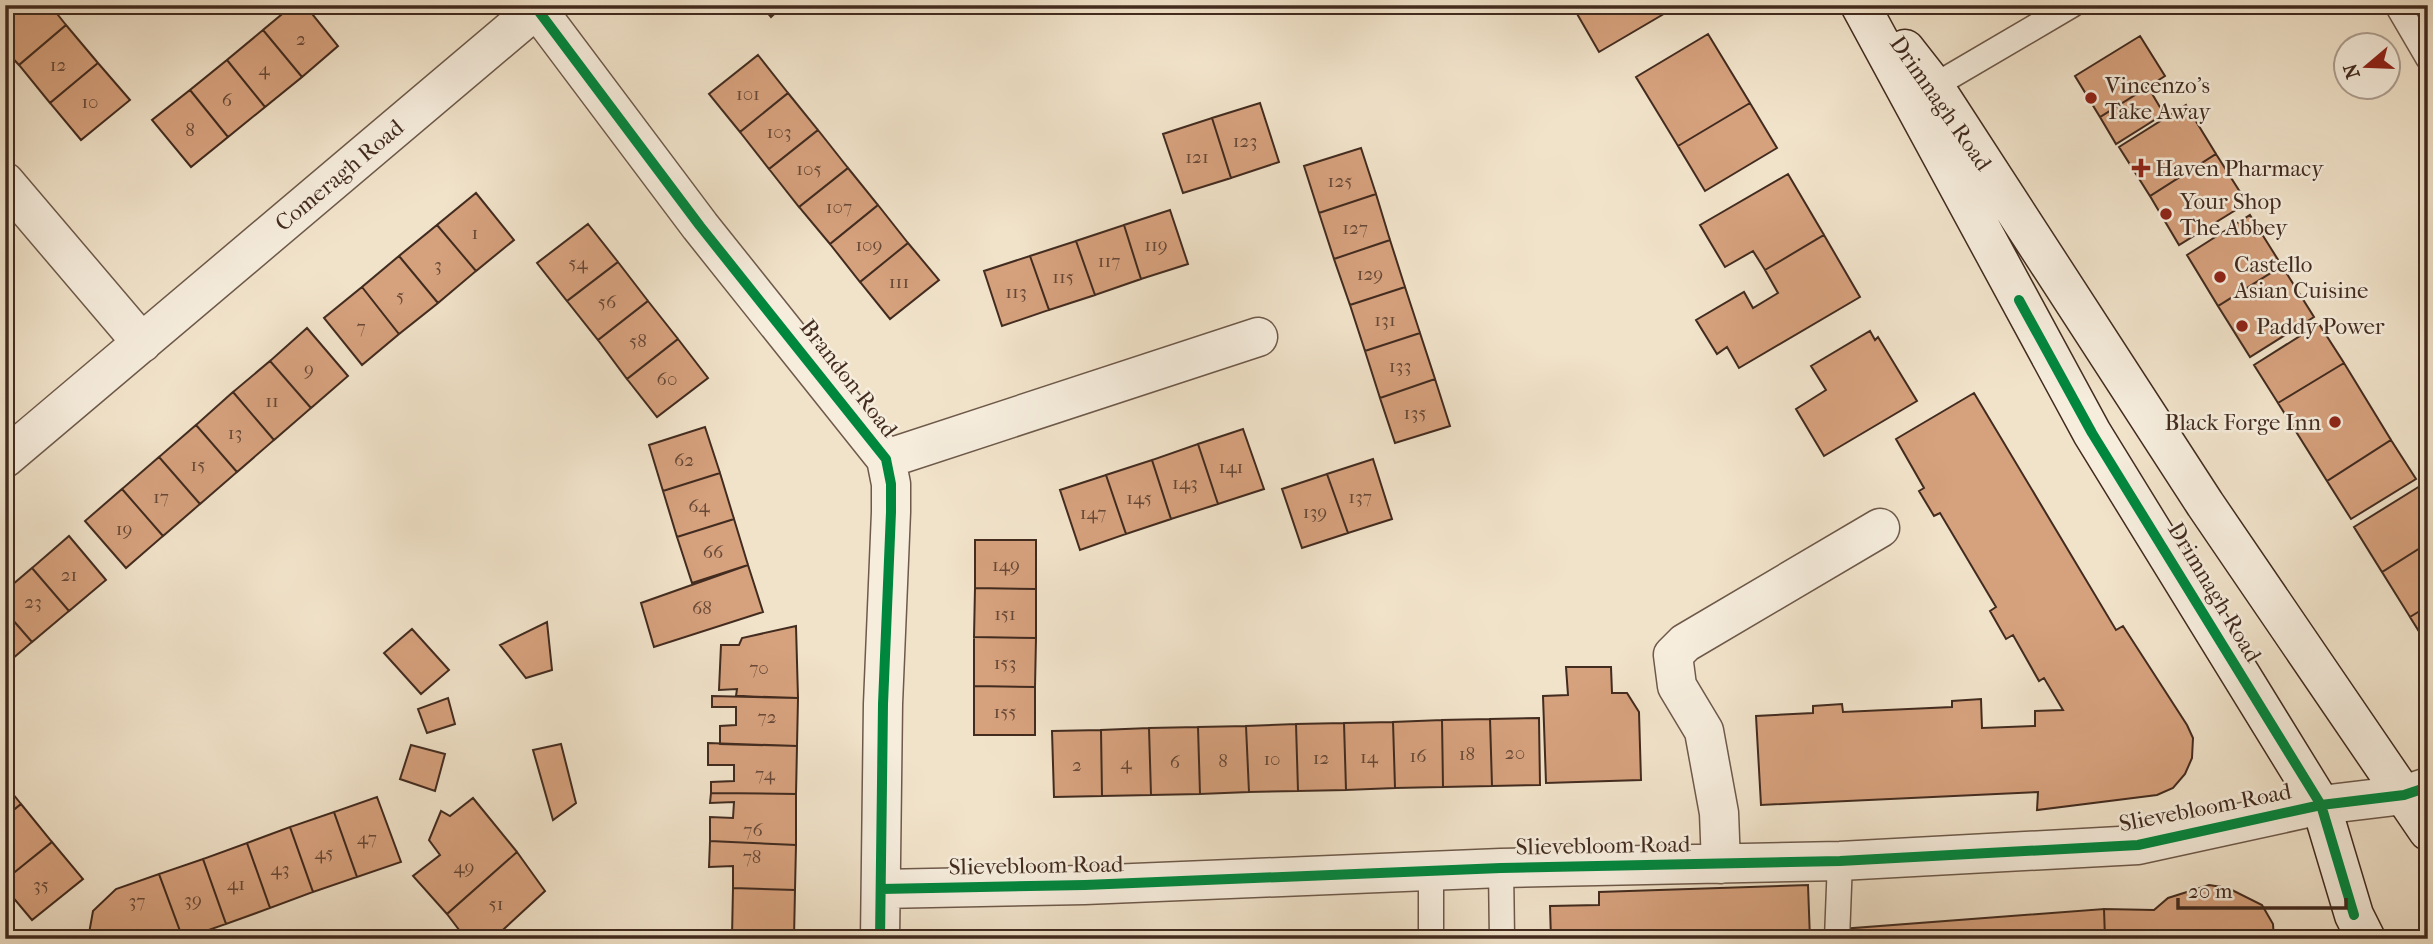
<svg xmlns="http://www.w3.org/2000/svg" width="2433" height="944" viewBox="0 0 2433 944" font-family="'IM FELL French Canon',serif">
<style>
.building{fill:#d6a17d;stroke:#422b1f;stroke-width:2}
.lines{fill:none;stroke-linecap:round;stroke-linejoin:round}
.service-casing{stroke:#6e594a;stroke-width:27}
.minor-casing{stroke:#6e594a;stroke-width:41}
.secondary-casing{stroke:#422b1f;stroke-width:41}
.service{stroke:#f6eddd;stroke-width:24}
.minor{stroke:#f6eddd;stroke-width:38}
.secondary{stroke:#f6eddd;stroke-width:38}
.cycleway-casing{stroke:#f6eddd;stroke-width:15}
.cycleway{stroke:#00873e;stroke-width:10}
.poi-dot{fill:#8f2418;stroke:#f6eddd;stroke-width:2.5}
.labels{text-anchor:middle;stroke-width:5;stroke-linejoin:round;paint-order:stroke}
.number-label{font-size:19px;fill:#674836}
.poi-label{font-size:23px;fill:#422b1f;stroke:#f6eddd;text-anchor:start}
.street-label{font-size:23px;fill:#422b1f;stroke:#f6eddd}
</style>
<rect width="100%" height="100%" fill="#f1e3ca"/>
<filter id="stains"><feTurbulence type="fractalNoise" baseFrequency=".00286" numOctaves="4"/><feColorMatrix values="0 0 0 0 .2 0 0 0 0 .09 0 0 0 0 .02 0 0 0 .5 -.17"/></filter>
<radialGradient id="worn" r=".72"><stop offset=".6" stop-color="#630" stop-opacity="0"/><stop offset="1" stop-color="#630" stop-opacity=".3"/></radialGradient>
<path class="building" d="M 14,5 L 50,5 L 66,25 L 19,65 L 5,50 L 5,13 Z
M 293,5 L 305,5 L 338,46 L 302,77 L 263,30 Z
M 761,5 L 784,5 L 771,17 Z
M 1587,5 L 1679,5 L 1599,52 L 1576,12 Z
M 66,25 L 98,63 L 50,103 L 19,65 Z
M 263,30 L 302,77 L 265,107 L 227,60 Z
M 1708,34 L 1750,103 L 1678,146 L 1636,77 Z
M 2140,36 L 2165,76 L 2100,117 L 2075,76 Z
M 758,55 L 788,93 L 740,132 L 709,94 Z
M 227,60 L 265,107 L 228,137 L 190,90 Z
M 98,63 L 130,100 L 81,140 L 50,103 Z
M 2148,87 L 2164,114 L 2116,144 L 2100,117 Z
M 190,90 L 228,137 L 191,167 L 152,120 Z
M 788,93 L 818,130 L 769,169 L 740,132 Z
M 1260,103 L 1279,162 L 1231,178 L 1212,118 Z
M 1750,103 L 1777,148 L 1705,191 L 1678,146 Z
M 2186,105 L 2216,154 L 2150,196 L 2119,147 Z
M 1212,118 L 1231,178 L 1183,193 L 1163,134 Z
M 818,130 L 848,168 L 799,207 L 769,169 Z
M 1361,148 L 1376,194 L 1319,213 L 1304,166 Z
M 2216,154 L 2247,203 L 2179,245 L 2150,196 Z
M 848,168 L 878,205 L 830,244 L 799,207 Z
M 1788,174 L 1824,235 L 1765,270 L 1753,251 L 1725,267 L 1700,225 Z
M 476,193 L 514,240 L 476,271 L 437,225 Z
M 1376,194 L 1390,240 L 1334,259 L 1319,213 Z
M 878,205 L 908,243 L 860,282 L 830,244 Z
M 1170,210 L 1188,264 L 1141,279 L 1124,225 Z
M 2250,215 L 2282,266 L 2218,306 L 2187,255 Z
M 588,224 L 618,262 L 567,301 L 537,263 Z
M 437,225 L 476,271 L 438,303 L 399,256 Z
M 1124,225 L 1141,279 L 1095,295 L 1076,241 Z
M 1824,235 L 1860,297 L 1739,368 L 1727,347 L 1717,354 L 1696,320 L 1744,292 L 1753,308 L 1778,293 L 1765,270 Z
M 1390,240 L 1405,287 L 1350,305 L 1334,259 Z
M 1076,241 L 1095,295 L 1049,310 L 1030,256 Z
M 908,243 L 939,280 L 890,319 L 860,282 Z
M 399,256 L 438,303 L 399,334 L 362,287 Z
M 1030,256 L 1049,310 L 1002,326 L 984,271 Z
M 618,262 L 648,301 L 598,340 L 567,301 Z
M 2282,266 L 2314,317 L 2250,357 L 2218,306 Z
M 362,287 L 399,334 L 362,365 L 324,318 Z
M 1405,287 L 1420,333 L 1365,351 L 1350,305 Z
M 648,301 L 678,339 L 627,379 L 598,340 Z
M 2319,324 L 2344,363 L 2278,403 L 2254,365 Z
M 307,328 L 348,376 L 311,408 L 270,361 Z
M 1870,331 L 1875,340 L 1878,337 L 1917,401 L 1824,456 L 1796,409 L 1826,390 L 1811,366 Z
M 1420,333 L 1435,379 L 1380,398 L 1365,351 Z
M 678,339 L 708,378 L 657,417 L 627,379 Z
M 270,361 L 311,408 L 274,440 L 233,392 Z
M 2344,363 L 2391,440 L 2327,481 L 2278,403 Z
M 1435,379 L 1450,426 L 1395,443 L 1380,398 Z
M 233,392 L 274,440 L 237,472 L 196,425 Z
M 1974,393 L 2116,630 L 2123,626 L 2187,725 L 2193,738 L 2192,758 L 2185,774 L 2173,788 L 2157,795 L 2037,810 L 2038,792 L 1761,805 L 1756,716 L 1813,713 L 1813,706 L 1842,704 L 1843,712 L 1952,707 L 1952,701 L 1981,699 L 1982,728 L 2035,726 L 2035,711 L 2063,710 L 2044,678 L 2039,681 L 2013,635 L 2006,639 L 1990,611 L 1996,607 L 1940,513 L 1934,516 L 1919,491 L 1924,488 L 1896,439 Z
M 196,425 L 237,472 L 200,504 L 159,457 Z
M 705,427 L 720,473 L 663,491 L 649,445 Z
M 1243,429 L 1264,489 L 1218,504 L 1198,444 Z
M 2391,440 L 2416,479 L 2351,519 L 2327,481 Z
M 1198,444 L 1218,504 L 1171,519 L 1152,460 Z
M 159,457 L 200,504 L 163,536 L 122,489 Z
M 1373,459 L 1392,519 L 1348,533 L 1327,474 Z
M 1152,460 L 1171,519 L 1126,534 L 1106,475 Z
M 720,473 L 734,519 L 677,537 L 663,491 Z
M 1327,474 L 1348,533 L 1302,548 L 1282,489 Z
M 1106,475 L 1126,534 L 1080,550 L 1060,490 Z
M 2420,486 L 2428,498 L 2428,543 L 2382,572 L 2354,527 Z
M 122,489 L 163,536 L 126,568 L 85,521 Z
M 734,519 L 748,565 L 692,583 L 677,537 Z
M 69,536 L 106,580 L 69,611 L 32,568 Z
M 975,540 L 1036,540 L 1036,589 L 975,588 Z
M 2428,543 L 2428,606 L 2410,617 L 2382,572 Z
M 748,565 L 763,612 L 654,647 L 641,603 Z
M 32,568 L 69,611 L 32,642 L 5,611 L 5,591 Z
M 975,588 L 1036,589 L 1036,638 L 974,637 Z
M 2428,606 L 2428,646 L 2410,617 Z
M 5,611 L 32,642 L 5,665 Z
M 547,622 L 552,670 L 526,678 L 500,645 Z
M 796,626 L 798,698 L 736,696 L 737,689 L 719,690 L 721,645 L 739,645 L 742,638 Z
M 412,629 L 449,670 L 421,694 L 384,653 Z
M 974,637 L 1036,638 L 1035,687 L 974,686 Z
M 1566,667 L 1611,667 L 1612,693 L 1627,693 L 1639,712 L 1641,780 L 1546,783 L 1543,696 L 1568,695 Z
M 974,686 L 1035,687 L 1035,735 L 974,735 Z
M 712,696 L 798,698 L 797,746 L 720,744 L 720,726 L 736,725 L 736,707 L 712,707 Z
M 448,698 L 455,724 L 427,733 L 418,709 Z
M 1539,718 L 1540,785 L 1492,786 L 1490,719 Z
M 1490,719 L 1492,786 L 1443,787 L 1442,720 Z
M 1442,720 L 1443,787 L 1395,788 L 1393,722 Z
M 1393,722 L 1395,788 L 1346,790 L 1344,723 Z
M 1344,723 L 1346,790 L 1298,791 L 1296,724 Z
M 1296,724 L 1298,791 L 1249,792 L 1246,726 Z
M 1246,726 L 1249,792 L 1200,794 L 1198,727 Z
M 1198,727 L 1200,794 L 1151,795 L 1149,728 Z
M 1149,728 L 1151,795 L 1102,796 L 1101,730 Z
M 1101,730 L 1102,796 L 1054,797 L 1052,731 Z
M 708,743 L 797,746 L 796,794 L 711,793 L 711,782 L 734,781 L 734,765 L 708,765 Z
M 561,744 L 576,803 L 553,820 L 533,750 Z
M 411,745 L 445,754 L 435,791 L 400,779 Z
M 5,784 L 21,804 L 5,817 Z
M 711,793 L 796,794 L 796,845 L 710,841 L 710,817 L 733,818 L 734,802 L 710,803 Z
M 377,797 L 401,862 L 357,877 L 334,812 Z
M 473,798 L 517,852 L 447,914 L 413,876 L 440,855 L 429,840 L 441,811 L 450,816 Z
M 21,804 L 52,842 L 5,880 L 5,817 Z
M 334,812 L 357,877 L 313,892 L 290,827 Z
M 290,827 L 313,892 L 270,908 L 247,843 Z
M 710,841 L 796,845 L 795,890 L 733,888 L 733,866 L 709,867 Z
M 52,842 L 83,879 L 32,920 L 5,888 L 5,880 Z
M 247,843 L 270,908 L 226,924 L 203,859 Z
M 517,852 L 545,891 L 493,939 L 466,939 L 447,914 Z
M 203,859 L 226,924 L 183,939 L 159,874 Z
M 159,874 L 183,939 L 88,939 L 93,911 L 116,889 Z
M 1808,885 L 1810,939 L 1551,939 L 1550,906 L 1599,905 L 1599,892 Z
M 2209,885 L 2228,888 L 2262,905 L 2273,924 L 2274,939 L 2105,939 L 2104,909 L 2154,910 L 2168,898 Z
M 733,888 L 795,890 L 794,938 L 732,937 Z
M 2104,909 L 2105,939 L 1842,939 L 1841,929 Z
M 597,931 L 598,939 L 554,939 L 554,934 Z
M 695,937 L 732,937 L 794,938 L 695,939 Z"/>
<g class="lines">
<g class="service-casing">
<path id="service" d="M 2397,5 L 2428,58
M 1934,86 L 2072,5
M 1501,868 L 1502,939
M 1431,873 L 1431,939
M 1837,939 L 1840,861"/>
</g>
<g class="minor-casing">
<path id="minor" d="M 534,5 L 700,226 L 886,459 L 891,484 L 891,512 L 883,704 L 880,939
M 5,182 L 142,343
M 5,458 L 541,5
M 886,459 L 1258,337
M 1721,864 L 1719,813 L 1704,731 L 1677,686 L 1673,655 L 1685,643 L 1880,528
M 881,889 L 1085,885 L 1501,868 L 1840,861 L 2138,845 L 2321,805 L 2404,795 L 2428,787"/>
</g>
<g class="secondary-casing">
<path id="secondary" d="M 1860,5 L 2092,433 L 2321,805 L 2354,915 L 2366,939
M 1905,49 L 1934,86 L 2205,504 L 2428,831"/>
</g>
<use href="#service" class="service"/>
<use href="#minor" class="minor"/>
<use href="#secondary" class="secondary"/>
<g class="cycleway-casing">
<path id="cycleway" d="M 534,5 L 700,226 L 886,459 L 891,484 L 891,512 L 883,704 L 880,939
M 2019,300 L 2092,433 L 2321,805 L 2354,915
M 881,889 L 1085,885 L 1501,868 L 1840,861 L 2138,845 L 2321,805 L 2404,795 L 2428,787"/>
</g>
<use href="#cycleway" class="cycleway"/>
</g>
<g class="poi-dot">
<circle cx="2091" cy="98" r="7"/>
<path d="M2137.5 157.5h7v7h7v7h-7v7h-7v-7h-7v-7h7z"/>
<circle cx="2166" cy="214" r="7"/>
<circle cx="2220" cy="277" r="7"/>
<circle cx="2242" cy="326" r="7"/>
<circle cx="2335" cy="422" r="7"/>
</g>
<g class="labels">
<g class="number-label">
<text x="301" y="45">2</text>
<text x="58" y="71">12</text>
<text x="264" y="75">4</text>
<text x="748" y="100">101</text>
<text x="227" y="106">6</text>
<text x="90" y="108">10</text>
<text x="190" y="136">8</text>
<text x="779" y="138">103</text>
<text x="1245" y="147">123</text>
<text x="1197" y="163">121</text>
<text x="809" y="175">105</text>
<text x="1340" y="187">125</text>
<text x="839" y="213">107</text>
<text x="1355" y="234">127</text>
<text x="475" y="239">1</text>
<text x="869" y="251">109</text>
<text x="1156" y="251">119</text>
<text x="1109" y="267">117</text>
<text x="578" y="269">54</text>
<text x="438" y="271">3</text>
<text x="1370" y="280">129</text>
<text x="1063" y="283">115</text>
<text x="899" y="288">111</text>
<text x="1016" y="298">113</text>
<text x="400" y="302">5</text>
<text x="607" y="308">56</text>
<text x="1385" y="326">131</text>
<text x="361" y="333">7</text>
<text x="638" y="347">58</text>
<text x="1400" y="372">133</text>
<text x="309" y="375">9</text>
<text x="667" y="385">60</text>
<text x="272" y="407">11</text>
<text x="1415" y="419">135</text>
<text x="235" y="439">13</text>
<text x="684" y="466">62</text>
<text x="198" y="471">15</text>
<text x="1231" y="473">141</text>
<text x="1185" y="489">143</text>
<text x="161" y="503">17</text>
<text x="1360" y="503">137</text>
<text x="1139" y="504">145</text>
<text x="699" y="512">64</text>
<text x="1315" y="518">139</text>
<text x="1093" y="519">147</text>
<text x="124" y="535">19</text>
<text x="713" y="558">66</text>
<text x="1006" y="571">149</text>
<text x="69" y="581">21</text>
<text x="33" y="608">23</text>
<text x="702" y="614">68</text>
<text x="1005" y="620">151</text>
<text x="1005" y="669">153</text>
<text x="759" y="674">70</text>
<text x="1005" y="718">155</text>
<text x="767" y="723">72</text>
<text x="1515" y="759">20</text>
<text x="1467" y="760">18</text>
<text x="1418" y="762">16</text>
<text x="1369" y="763">14</text>
<text x="1321" y="764">12</text>
<text x="1272" y="765">10</text>
<text x="1223" y="767">8</text>
<text x="1175" y="768">6</text>
<text x="1126" y="769">4</text>
<text x="1077" y="771">2</text>
<text x="765" y="780">74</text>
<text x="753" y="836">76</text>
<text x="367" y="844">47</text>
<text x="324" y="859">45</text>
<text x="752" y="863">78</text>
<text x="464" y="873">49</text>
<text x="280" y="875">43</text>
<text x="236" y="890">41</text>
<text x="41" y="891">35</text>
<text x="193" y="906">39</text>
<text x="137" y="907">37</text>
<text x="496" y="910">51</text>
</g>
<g class="poi-label">
<text x="2105" y="93">Vincenzo's<tspan x="2105" dy="26">Take Away</tspan></text>
<text x="2155" y="176">Haven Pharmacy</text>
<text x="2180" y="209">Your Shop<tspan x="2180" dy="26">The Abbey</tspan></text>
<text x="2234" y="272">Castello<tspan x="2234" dy="26">Asian Cuisine</tspan></text>
<text x="2256" y="334">Paddy Power</text>
<text x="2321" y="430" text-anchor="end">Black Forge Inn</text>
</g>
<g class="street-label">
<text transform="translate(1941 103) rotate(55)" y="8">Drimnagh Road</text>
<text transform="translate(339 175) rotate(-40)" y="8">Comeragh Road</text>
<text transform="translate(849 378) rotate(52)" y="8">Brandon Road</text>
<text transform="translate(2215 592) rotate(59)" y="8">Drimnagh Road</text>
<text transform="translate(2205 807) rotate(-11)" y="8">Slievebloom Road</text>
<text transform="translate(1603 845) rotate(-1)" y="8">Slievebloom Road</text>
<text transform="translate(1036 865) rotate(-1)" y="8">Slievebloom Road</text>
</g>
</g>
<rect width="2433" height="944" fill="none" stroke="#f1e3ca" stroke-width="28"/>
<rect x="7" y="7" width="2419" height="930" fill="none" stroke="#422b1f" stroke-width="3.5"/>
<rect x="14" y="14" width="2405" height="916" fill="none" stroke="#422b1f" stroke-width="2"/>
<g transform="translate(2367 66) rotate(251)"><circle r="33" fill="#f6eddd" stroke="#ae9f91" stroke-width="2"/>
<path d="M0-5L12 26L0 18L-12 26Z" fill="#8f2418"/>
<text y="-10" font-size="19" font-weight="bold" text-anchor="middle" fill="#422b1f">N</text>
</g>
<path d="M2178 898v10h168v-10" fill="none" stroke="#422b1f" stroke-width="3.5"/>
<text x="2188" y="898" font-size="21" fill="#422b1f" stroke="#f6eddd" stroke-width="5" paint-order="stroke">20 m</text>
<rect width="100%" height="100%" filter="url(#stains)"/>
<rect width="100%" height="100%" fill="url(#worn)"/>
</svg>
